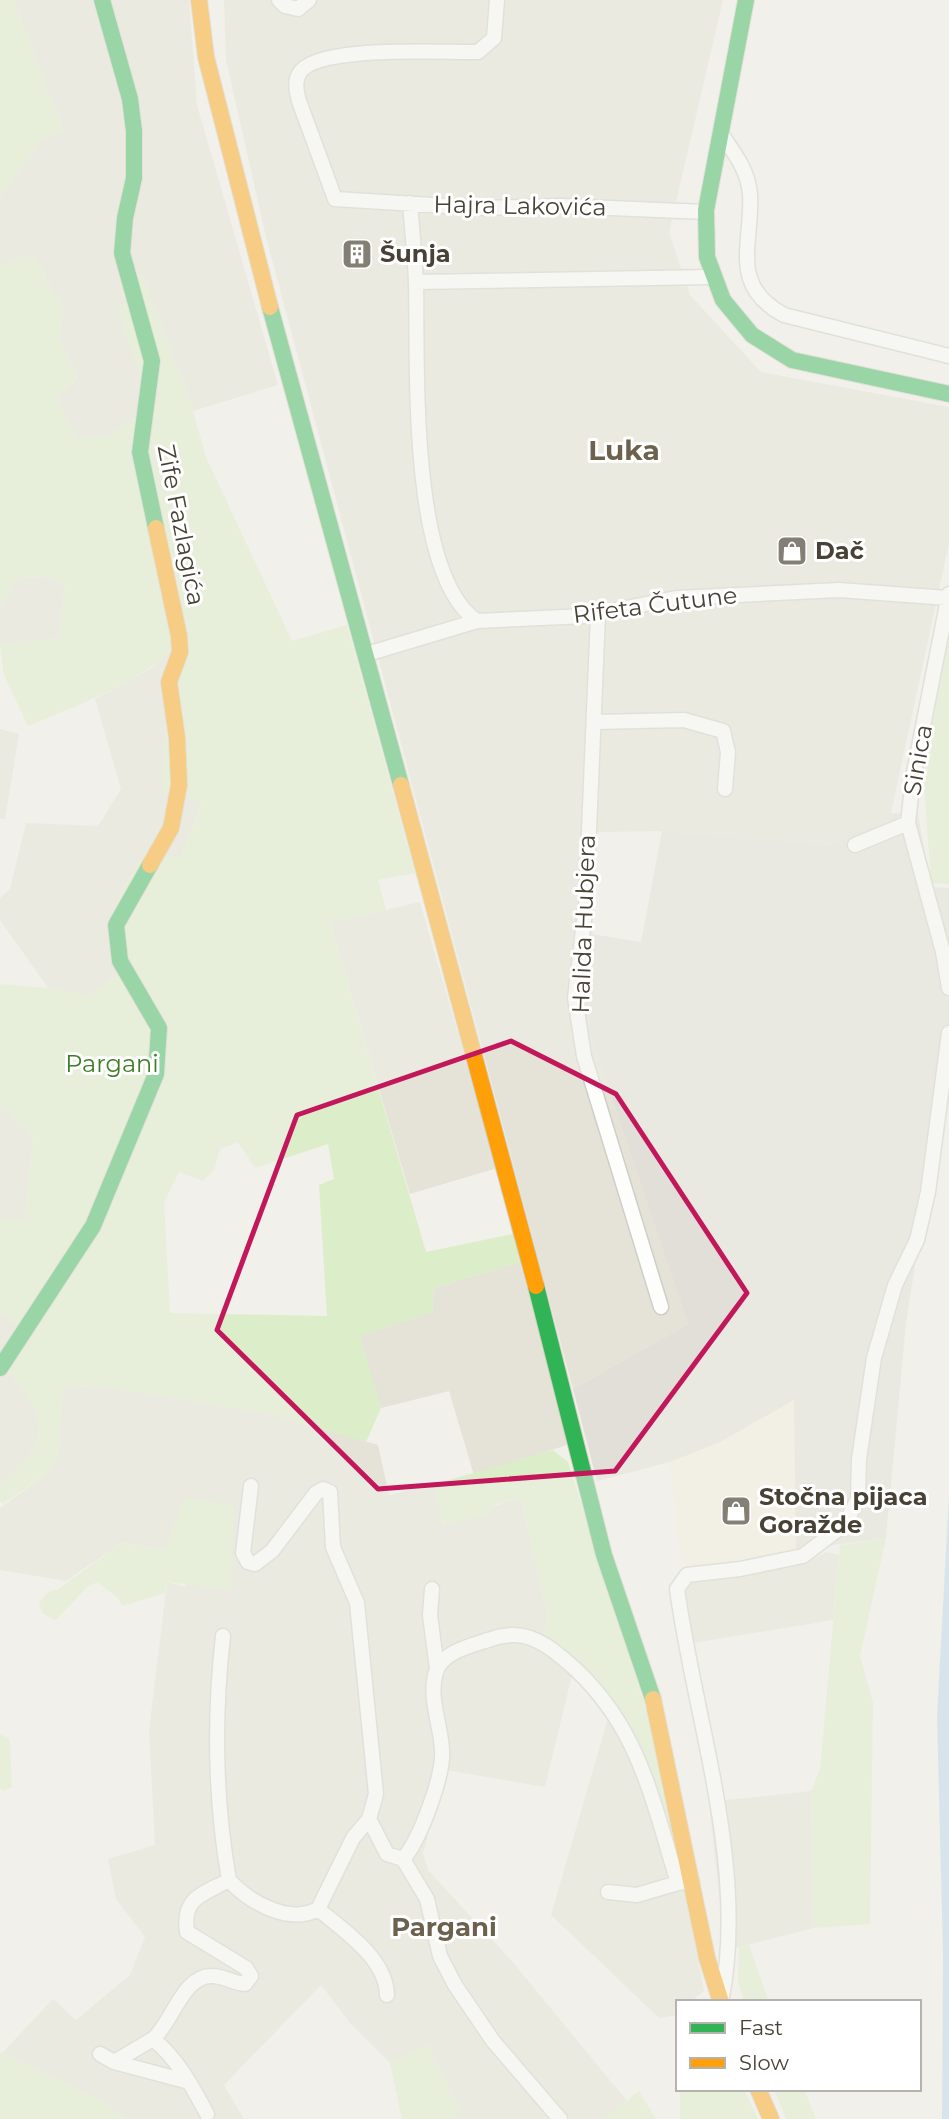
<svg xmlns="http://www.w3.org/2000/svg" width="949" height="2119" viewBox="0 0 949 2119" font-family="Montserrat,sans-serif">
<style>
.residential{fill:#e5e2d7}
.commercial{fill:#f4eddd}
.industrial{fill:#e2dfd8}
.green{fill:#dcedca;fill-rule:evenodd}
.water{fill:#bad6f0}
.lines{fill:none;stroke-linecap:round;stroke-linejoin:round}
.street-casing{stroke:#cfcec8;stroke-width:17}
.fast-casing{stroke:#d1cec1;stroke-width:18}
.slow-casing{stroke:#d1cec1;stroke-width:18}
.street{stroke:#fdfdfc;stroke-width:14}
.fast{stroke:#30b455;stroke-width:16}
.slow{stroke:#ff9f0a;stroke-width:16}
.marked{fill:none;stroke:#c2185b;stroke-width:5;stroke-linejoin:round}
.labels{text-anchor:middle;stroke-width:6;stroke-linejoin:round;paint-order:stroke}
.street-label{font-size:24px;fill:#484236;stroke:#fff}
.poi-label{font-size:24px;font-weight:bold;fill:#484236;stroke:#fff;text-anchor:start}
.park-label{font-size:24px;fill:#407c27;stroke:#fff}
.neighbourhood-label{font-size:26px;font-weight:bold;fill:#6b614d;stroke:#fff}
.quarter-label{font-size:28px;font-weight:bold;fill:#6b614d;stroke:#fff}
</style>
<rect width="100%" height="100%" fill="#f1f0ea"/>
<path class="residential" d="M 13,0 L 189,0 L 197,105 L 278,385 L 193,411 L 142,274 L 152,406 L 107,437 L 76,437 L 56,397 L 77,379 L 58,338 L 63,310 L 33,254 L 0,266 L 0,197 L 41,140 L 63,130 Z
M 224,0 L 723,0 L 669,232 L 690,295 L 761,372 L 949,407 L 949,543 L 891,813 L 830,845 L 662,831 L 596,832 L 589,1032 L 688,1324 L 573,1389 L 266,237 L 226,60 Z
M 49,577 L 65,585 L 59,638 L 0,645 L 0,608 L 16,578 Z
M 172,650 L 202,802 L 181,858 L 118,975 L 88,996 L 48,988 L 0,920 L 0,898 L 10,889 L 26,823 L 98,826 L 121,789 L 95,699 L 150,669 Z
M 0,729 L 19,734 L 5,819 L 0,819 Z
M 420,902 L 497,1168 L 410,1194 L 330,923 Z
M 0,1105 L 33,1137 L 25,1220 L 0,1219 Z
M 520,1262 L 570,1444 L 474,1475 L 449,1391 L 381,1408 L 359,1336 L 432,1312 L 434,1288 Z
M 0,1312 L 19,1326 L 0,1357 Z
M 7,1369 L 30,1398 L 40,1421 L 37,1445 L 28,1460 L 0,1486 L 0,1375 Z
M 63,1386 L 109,1387 L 274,1415 L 378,1445 L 389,1495 L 435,1484 L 443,1525 L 514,1499 L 522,1503 L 548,1618 L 542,1647 L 572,1675 L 545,1787 L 446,1770 L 423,1853 L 428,1870 L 511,1960 L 627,2101 L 605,2119 L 449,2119 L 460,2113 L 427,2044 L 390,2063 L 350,2023 L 321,1985 L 224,2085 L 244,2119 L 125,2119 L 103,2102 L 2,2053 L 53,1999 L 76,2020 L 130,1975 L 145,1937 L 116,1899 L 108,1859 L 155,1845 L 149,1730 L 167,1582 L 187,1587 L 164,1550 L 122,1543 L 66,1581 L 0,1570 L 0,1508 L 49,1472 L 57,1457 Z
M 826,1552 L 839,1555 L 833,1620 L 693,1643 L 685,1601 L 685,1589 L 689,1582 L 697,1577 L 781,1569 L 806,1563 Z
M 608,1718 L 641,1778 L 686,1898 L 704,1991 L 690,2002 L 678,2002 L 678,2012 L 673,2016 L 659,2018 L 551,1915 Z
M 811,1791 L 814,1928 L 732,1949 L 724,1941 L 709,1802 Z"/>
<path class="commercial" d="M 794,1400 L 796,1550 L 687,1568 L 681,1558 L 670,1462 L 720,1442 Z"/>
<path class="industrial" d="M 891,813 L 918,814 L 931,887 L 949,888 L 949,1050 L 906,1323 L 886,1538 L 796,1550 L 794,1400 L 720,1442 L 670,1462 L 597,1481 L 573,1389 L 688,1324 L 589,1032 L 592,934 L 641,942 L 662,831 L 830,845 Z"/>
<path class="green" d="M 0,0 L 13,0 L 63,130 L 41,140 L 0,197 Z
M 33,254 L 63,310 L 58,338 L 77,380 L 56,397 L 76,437 L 107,437 L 152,406 L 118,313 L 126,303 L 119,281 L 142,274 L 193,411 L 206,457 L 292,641 L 347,625 L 415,873 L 378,880 L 386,910 L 330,923 L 426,1252 L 513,1234 L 520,1262 L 434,1288 L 432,1312 L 360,1336 L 381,1408 L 366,1442 L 274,1415 L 109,1387 L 63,1386 L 57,1457 L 49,1472 L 3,1504 L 0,1501 L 0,1486 C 51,1437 51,1423 7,1369 L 19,1326 L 0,1312 L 0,1219 L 25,1219 L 33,1137 L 0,1105 L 0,984 L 48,988 L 88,996 L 118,975 L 110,924 L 121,891 L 146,852 L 181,858 L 202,803 L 162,790 L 172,651 C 130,686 79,705 28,726 L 4,675 L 0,645 L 59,638 L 65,585 L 49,577 L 16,578 L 0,608 L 0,266 ZM 238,1142 L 255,1168 L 328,1144 L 334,1179 L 319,1185 L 327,1316 L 170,1313 L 164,1202 L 179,1172 L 203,1181 L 214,1170 L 220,1149 Z
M 949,633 L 949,884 L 931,883 L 922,757 Z
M 553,1450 L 568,1462 L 652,1729 L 686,1898 L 675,1891 C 663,1854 655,1814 641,1778 C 620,1725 583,1685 542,1647 L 548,1618 L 522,1503 L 514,1499 L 494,1505 L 488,1515 L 443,1525 L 435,1484 Z
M 185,1498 L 234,1505 L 230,1590 L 167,1582 L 165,1593 L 122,1606 L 118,1598 L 97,1582 L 86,1588 L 56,1620 L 43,1614 L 39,1603 L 48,1592 L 57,1590 L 122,1543 L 164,1550 Z
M 886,1538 L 860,1656 L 873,1703 L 870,1924 L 814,1928 L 811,1791 L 820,1769 L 840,1545 Z
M 0,1734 L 10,1740 L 12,1787 L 4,1791 L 0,1788 Z
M 749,1945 L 769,2002 L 744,2002 L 738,1981 L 739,1948 Z
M 427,2044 L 460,2113 L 449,2119 L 402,2119 L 390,2063 Z
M 0,2052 L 103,2102 L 125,2119 L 0,2119 Z
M 680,2089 L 744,2089 L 758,2119 L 680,2119 Z
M 774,2089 L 804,2089 L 816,2119 L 786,2119 Z
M 639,2091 L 656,2119 L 605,2119 Z"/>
<path class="water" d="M 949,1495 L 949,2119 L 942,2119 L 943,1954 L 937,1716 Z"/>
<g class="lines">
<g class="street-casing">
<path id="street" d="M 279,0 L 285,6 L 298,9 L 309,0
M 497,0 L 494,38 L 478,52 C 445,53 313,44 299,74 C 294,83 297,92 299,101 L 335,199 L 480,208 L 562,206 L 706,212
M 722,135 C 734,153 748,170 750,194 C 753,243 728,285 784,315 L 949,356
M 410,203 C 412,230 415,257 416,283 C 418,362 408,574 477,621
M 416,282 L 710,277
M 598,614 L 586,903 L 575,998 L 584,1056 L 661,1307
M 367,654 L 477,621 L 586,616 L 676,598 L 839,590 L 948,598
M 595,722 L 684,720 L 723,731 L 728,752 L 725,789
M 908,823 L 943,952 L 949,988
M 855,845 L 908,823 L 913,777 L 949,594
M 432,1589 L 430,1615 L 437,1669
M 223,1636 C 214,1716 215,1800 229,1880
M 369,1819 L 387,1854 L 403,1859 C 420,1840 444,1775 442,1750 C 441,1725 428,1697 436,1672 C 442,1652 470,1646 488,1640 C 520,1628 541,1639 565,1660 C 638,1721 651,1796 678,1883 L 692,1881
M 403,1859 L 427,1899 L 440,1956 L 455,1985 L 493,2041 L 560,2119
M 608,1892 L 637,1895 L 678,1883
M 318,1909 C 344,1931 386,1958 387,1995
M 722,1997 C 747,1864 695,1721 677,1589 L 687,1575 L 740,1569 L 803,1556 L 845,1524 L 858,1499 L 859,1459 L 874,1358 L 895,1285 L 917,1240 L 928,1192 L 949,1033
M 100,2054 L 114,2062 L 189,2082
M 114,2062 L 153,2039
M 207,2114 C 192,2086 177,2058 153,2039 C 172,2023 183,1975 212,1976 C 223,1976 234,1983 245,1984 L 251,1976 L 246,1968 L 187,1932 C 182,1897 202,1895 229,1880 C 249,1902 289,1925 318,1909 L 353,1838 L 369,1819 L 376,1794 L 357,1603 L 333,1547 L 330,1492 L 323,1489 L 316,1493 L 272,1551 L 255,1564 L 248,1562 L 243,1553 L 251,1486"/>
</g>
<g class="fast-casing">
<path id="fast" d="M 102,0 L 130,99 L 134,131 L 134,178 L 125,218 L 122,253 L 152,361 L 140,452 L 156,528
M 746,0 L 706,210 L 707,257 L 723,300 L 752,335 L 792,360 L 949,394
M 270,307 L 401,785
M 536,1286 L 604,1555 L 653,1699
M 0,1368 L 93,1226 L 156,1074 L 159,1028 L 120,961 L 116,925 L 150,865"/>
</g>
<g class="slow-casing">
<path id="slow" d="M 199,0 L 206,57 L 270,307
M 401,785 L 536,1286
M 150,865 L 171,828 L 179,785 L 177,738 L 169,682 L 180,652 L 179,636 L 156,528
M 653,1699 L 707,1958 L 721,2002
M 758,2089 L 771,2119"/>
</g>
<use href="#street" class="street"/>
<use href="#fast" class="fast"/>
<use href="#slow" class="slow"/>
</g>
<path d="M0 0H949V2119H0ZM 511,1041 L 616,1094 L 747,1293 L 615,1471 L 378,1489 L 217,1330 L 297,1115 Z" fill="#f1f0ea" fill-opacity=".55" fill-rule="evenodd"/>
<path class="marked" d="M 511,1041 L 616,1094 L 747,1293 L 615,1471 L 378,1489 L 217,1330 L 297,1115 Z"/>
<defs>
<g id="building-square" transform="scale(1.575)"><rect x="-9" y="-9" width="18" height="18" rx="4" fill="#837f75" stroke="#fff"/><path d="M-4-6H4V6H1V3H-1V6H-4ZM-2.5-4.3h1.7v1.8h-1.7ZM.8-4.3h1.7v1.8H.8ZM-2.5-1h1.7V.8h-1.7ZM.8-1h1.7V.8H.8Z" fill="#fff"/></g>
<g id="shop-square" transform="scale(1.575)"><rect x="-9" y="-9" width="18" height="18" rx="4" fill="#837f75" stroke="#fff"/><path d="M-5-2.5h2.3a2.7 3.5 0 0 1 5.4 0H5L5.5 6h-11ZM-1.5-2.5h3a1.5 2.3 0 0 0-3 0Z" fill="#fff"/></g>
</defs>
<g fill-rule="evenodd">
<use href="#building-square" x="357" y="254"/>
<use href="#shop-square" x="792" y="551"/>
<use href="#shop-square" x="736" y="1511"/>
</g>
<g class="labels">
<g class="street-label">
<text transform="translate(520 206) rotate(1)" y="8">Hajra Lakovića</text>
<text transform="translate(181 525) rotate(79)" y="8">Zife Fazlagića</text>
<text transform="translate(655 605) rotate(-7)" y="8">Rifeta Čutune</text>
<text transform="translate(918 760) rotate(-80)" y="8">Sinica</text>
<text transform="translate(584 924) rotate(-88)" y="8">Halida Hubjera</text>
</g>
<g class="poi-label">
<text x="380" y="262">Šunja</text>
<text x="815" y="559">Dač</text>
<text x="759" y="1505">Stočna pijaca<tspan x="759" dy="28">Goražde</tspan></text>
</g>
<g class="park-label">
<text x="112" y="1072">Pargani</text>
</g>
<g class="neighbourhood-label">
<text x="444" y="1936">Pargani</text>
</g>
<g class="quarter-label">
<text x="624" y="460">Luka</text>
</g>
</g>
<rect x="676" y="2000" width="245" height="91" fill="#ffffff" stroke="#b6b3af" stroke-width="2"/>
<rect x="690" y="2023" width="35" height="10" fill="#30b455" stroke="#b6b3af" stroke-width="2"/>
<text x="739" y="2035" font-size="21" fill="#484236">Fast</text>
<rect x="690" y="2058" width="35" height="10" fill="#ff9f0a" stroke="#b6b3af" stroke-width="2"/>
<text x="739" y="2070" font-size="21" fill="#484236">Slow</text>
</svg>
